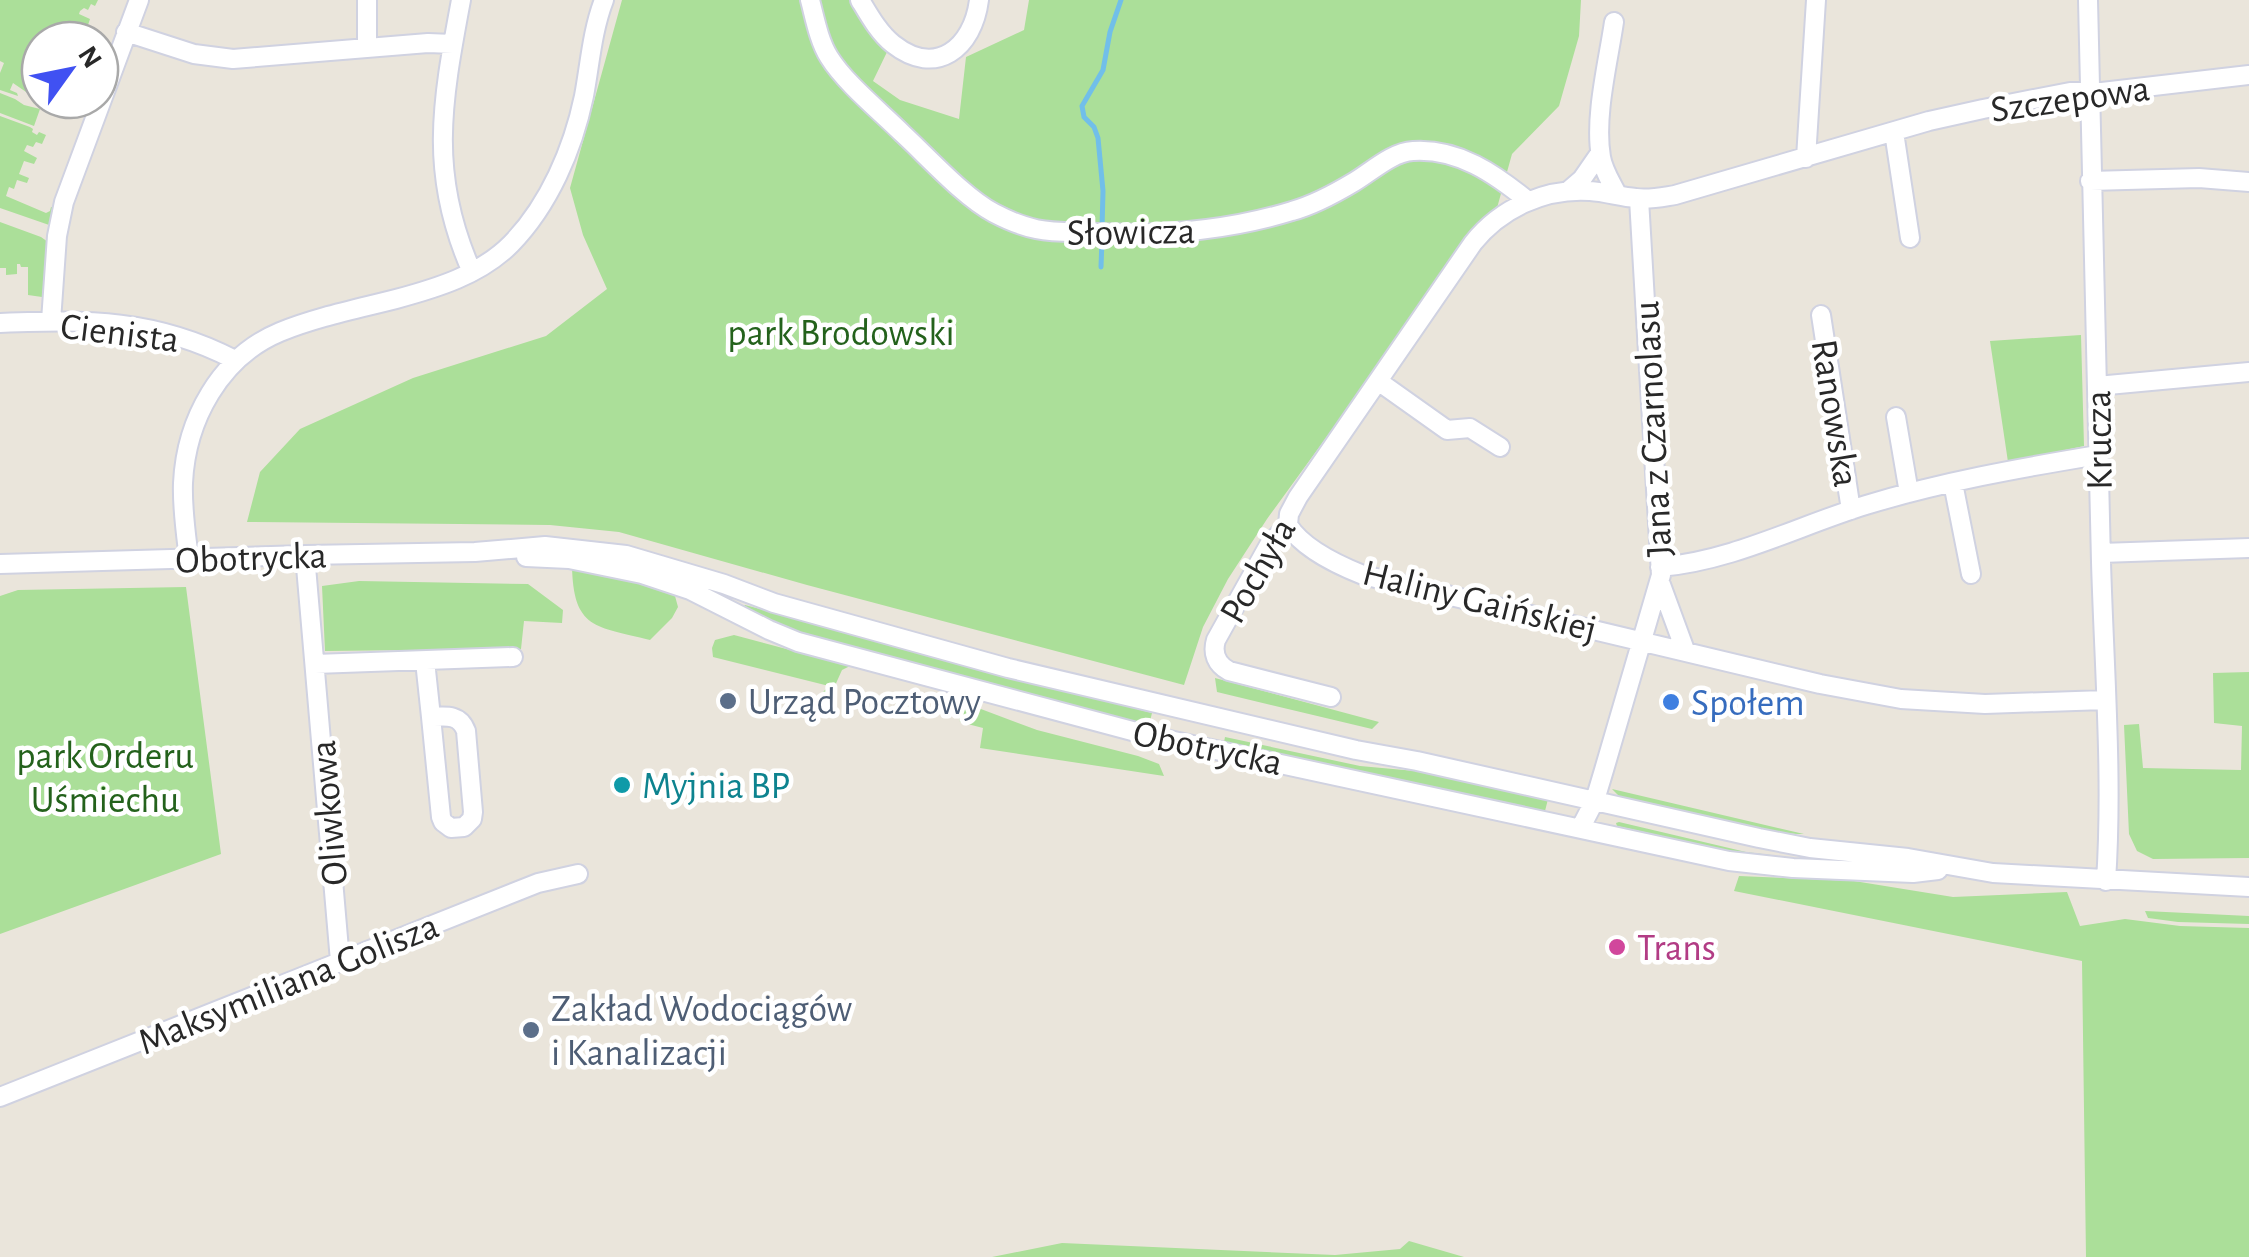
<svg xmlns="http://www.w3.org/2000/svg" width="2249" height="1257" viewBox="0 0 2249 1257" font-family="'Alegreya Sans',sans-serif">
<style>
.green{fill:#abdf99}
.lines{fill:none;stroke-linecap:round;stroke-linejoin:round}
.stream{stroke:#71bfe9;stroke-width:5}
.minor-casing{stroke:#d0d2e1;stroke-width:22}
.minor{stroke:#fff;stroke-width:18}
.service-dot{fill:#5c6f8a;stroke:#fff;stroke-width:4}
.shop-dot{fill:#3f7fe0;stroke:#fff;stroke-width:4}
.culture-dot{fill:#0f9aa8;stroke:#fff;stroke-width:4}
.hotel-dot{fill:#d1479c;stroke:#fff;stroke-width:4}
.labels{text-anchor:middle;stroke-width:9;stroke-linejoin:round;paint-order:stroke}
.street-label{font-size:38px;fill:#282828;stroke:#fff}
.park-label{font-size:38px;fill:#24621c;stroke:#fff}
.service-label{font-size:38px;fill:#4e5e75;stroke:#fff;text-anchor:start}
.shop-label{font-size:38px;fill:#366cbe;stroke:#fff;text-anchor:start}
.culture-label{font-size:38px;fill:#0d838f;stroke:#fff;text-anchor:start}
.hotel-label{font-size:38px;fill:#b23c85;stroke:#fff;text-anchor:start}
</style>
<rect width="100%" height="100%" fill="#eae5db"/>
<path class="green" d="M 0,0 L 98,0 L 95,6 L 91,4 L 88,10 L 84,8 L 80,11 L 79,14 L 90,19 L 88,25 L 83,24 L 81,29 L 73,27 L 72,31 L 79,34 L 77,40 L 40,40 L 40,100 L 44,100 L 42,106 L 33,103 L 32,96 L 13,83 L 10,90 L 17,93 L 18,96 L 0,90 L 0,73 L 4,63 L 0,61 Z
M 622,0 L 854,0 L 887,52 L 873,81 L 900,100 L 959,119 L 966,57 L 1024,30 L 1029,0 L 1581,0 L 1579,36 L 1559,106 L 1512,154 L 1497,208 L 1471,233 L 1440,281 L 1267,519 L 1228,579 L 1203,627 L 1184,685 L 807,585 L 619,532 L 550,525 L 247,522 L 260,472 L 300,429 L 413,378 L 546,336 L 607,289 L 583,235 L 570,188 Z
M 0,93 L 15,99 L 24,105 L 40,109 L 34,126 L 0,113 Z
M 0,116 L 30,127 L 33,129 L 32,132 L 37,135 L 39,132 L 46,135 L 42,144 L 36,142 L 33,147 L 27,145 L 24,151 L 37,158 L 34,164 L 24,161 L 19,174 L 29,178 L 27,183 L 17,180 L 14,189 L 9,187 L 6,196 L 46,213 L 50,211 L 51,207 L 56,208 L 52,226 L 0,208 Z
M 0,222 L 41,237 L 48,242 L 42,297 L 28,295 L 28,267 L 21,267 L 20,264 L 17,264 L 17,274 L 6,275 L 6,268 L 0,268 Z
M 2081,335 L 2084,446 L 2008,462 L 1990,341 Z
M 572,565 L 668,586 L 675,596 L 678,607 L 672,618 L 650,640 C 596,626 573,630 572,565 Z
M 359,581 L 528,584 L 563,610 L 562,623 L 524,621 L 521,649 L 325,651 L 322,586 Z
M 186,587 L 221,854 L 0,934 L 0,596 L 18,590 Z
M 745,605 L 1152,713 L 1149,725 L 812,637 L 770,624 L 742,608 Z
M 734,635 L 850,666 L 842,670 L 833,690 L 820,695 L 829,686 L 713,657 L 712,648 L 715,640 Z
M 2249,672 L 2249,858 L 2153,859 L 2137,851 L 2129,834 L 2124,725 L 2139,724 L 2143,768 L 2241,770 L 2242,726 L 2214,723 L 2213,673 Z
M 1215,678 L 1379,722 L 1372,729 L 1217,692 Z
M 957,700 L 1037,730 L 1138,756 L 1159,764 L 1164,776 L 980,748 L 983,728 L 960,722 Z
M 1225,737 L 1360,766 L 1415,771 L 1548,799 L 1545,811 L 1224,742 Z
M 1612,789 L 1804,834 C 1780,834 1757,828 1734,823 C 1696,815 1658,805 1619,796 Z
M 1619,822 L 1746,852 L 1771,855 L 1772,857 L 1770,860 L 1617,826 L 1616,823 Z
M 1739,876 L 1854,881 L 1953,897 L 2067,892 L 2080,926 L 2125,919 L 2180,926 L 2249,928 L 2249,1257 L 2086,1257 L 2082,961 L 1734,891 Z
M 2145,911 L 2249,916 L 2249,924 L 2178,922 L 2148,918 Z
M 1409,1241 L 1464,1257 L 992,1257 L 1062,1243 L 1335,1255 L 1400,1249 Z"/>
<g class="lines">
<path class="stream" d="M 1102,229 L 1103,191 L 1098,138 L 1094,127 L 1084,117 L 1082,106 L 1103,70 L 1110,32 L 1121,0
M 1101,267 L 1102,240"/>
<g class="minor-casing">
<path id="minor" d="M 367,0 L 367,48
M 461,0 C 442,102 428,174 472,272
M 810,0 C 815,19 819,41 829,57 C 845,83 881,112 903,134 C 929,158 964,197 994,213 C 1036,235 1053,231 1097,233 C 1164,236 1227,231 1292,211 C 1314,205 1334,194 1354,182 C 1371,172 1392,152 1413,151 C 1458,148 1495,174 1528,201
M 860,0 C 869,15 879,33 893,44 C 936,78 973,48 979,0
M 2088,0 C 2092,187 2097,375 2101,562 C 2104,666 2113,777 2106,881
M 1614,22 C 1608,63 1594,117 1601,157 C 1603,170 1611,182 1617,194
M 126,32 L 194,54 L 233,59 L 428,43 L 453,44
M 1894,132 L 1910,238
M 1806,158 L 1816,0
M 2090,181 L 2199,178 L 2249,182
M 1568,191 L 1582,179 L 1600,153
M 1821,315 L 1851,510
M 51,321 L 57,236 L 64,202 L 139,0
M 0,323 C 89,320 154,318 235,360
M 1378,381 L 1447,430 L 1470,428 L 1500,447
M 2097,386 L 2249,372
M 1896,417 L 1909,493
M 1953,483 L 1971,574
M 1288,525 C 1303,549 1338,565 1363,575 L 1820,684 L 1901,699 L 1985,704 L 2105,700
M 2101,553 L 2249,548
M 305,555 L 340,961
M 526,557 L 569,559 L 642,574 L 690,590 L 769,630 L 798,642 L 1151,736 L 1729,861 L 1793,868 L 1913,873 L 1938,870
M 189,559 C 186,534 182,509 183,483 C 186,420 220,357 280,332 C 317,317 357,309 396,299 C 437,288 480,275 511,244 C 549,205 573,149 584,96 C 590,64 592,31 604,0
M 0,564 L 305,555 L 475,552 L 545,546 L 626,555 L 724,584 L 774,603 L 1008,668 L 1356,750 L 1417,761 L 1759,838 L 1810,848 L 1908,858 L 1993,873 L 2249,887
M 1660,567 C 1732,561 1798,526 1866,505 C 1941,482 2020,468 2098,455
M 1660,582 L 1685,650
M 425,661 L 431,717 C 446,716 460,714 466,731 L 473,812 L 472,819 L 464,827 L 451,828 L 443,822 L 441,817 L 431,717
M 315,664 L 513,657
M 1331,697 L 1229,671 C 1216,664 1212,653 1216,640 L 1269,545 L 1288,525 L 1289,514 L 1298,497 L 1473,243 C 1501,208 1545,188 1590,191 C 1606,192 1621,197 1636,198 C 1649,200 1662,197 1675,195 L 1929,121 L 1983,109 L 2070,92 L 2102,92 L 2249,75
M 1581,827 L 1595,800 L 1604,770 L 1661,575 L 1639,199
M 0,1097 L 538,883 L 578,874"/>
</g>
<use href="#minor" class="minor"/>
</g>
<g class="service-dot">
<circle cx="728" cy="701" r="10"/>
<circle cx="531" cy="1030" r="10"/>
</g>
<circle class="shop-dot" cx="1671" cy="702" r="10"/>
<circle class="culture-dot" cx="622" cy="785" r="10"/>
<circle class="hotel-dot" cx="1617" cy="947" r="10"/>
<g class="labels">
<g class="street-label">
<text transform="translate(2070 98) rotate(-8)" y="13">Szczepowa</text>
<text transform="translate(1131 231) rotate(-1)" y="13">Słowicza</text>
<text transform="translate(120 332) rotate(7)" y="13">Cienista</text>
<text transform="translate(1836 413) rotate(81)" y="13">Ranowska</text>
<text transform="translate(1652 429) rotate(-93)" y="13">Jana z Czarnolasu</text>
<text transform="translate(2098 440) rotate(-91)" y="13">Krucza</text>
<text transform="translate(251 557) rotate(-2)" y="13">Obotrycka</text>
<text transform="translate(1257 570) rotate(-60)" y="13">Pochyła</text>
<text transform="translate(1480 600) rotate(14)" y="13">Haliny Gaińskiej</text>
<text transform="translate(1208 747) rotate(12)" y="13">Obotrycka</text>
<text transform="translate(328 813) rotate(-95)" y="13">Oliwkowa</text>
<text transform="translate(288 983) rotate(-22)" y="13">Maksymiliana Golisza</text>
</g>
<g class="park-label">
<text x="841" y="345">park Brodowski</text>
<text x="105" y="768">park Orderu<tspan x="105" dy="44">Uśmiechu</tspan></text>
</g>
<g class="service-label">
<text x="748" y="714">Urząd Pocztowy</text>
<text x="551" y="1021">Zakład Wodociągów<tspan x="551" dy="44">i Kanalizacji</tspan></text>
</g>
<g class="shop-label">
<text x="1691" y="715">Społem</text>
</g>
<g class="culture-label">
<text x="642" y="798">Myjnia BP</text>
</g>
<g class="hotel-label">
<text x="1637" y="960">Trans</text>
</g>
</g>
<g transform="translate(70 70) rotate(57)"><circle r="48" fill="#ffffff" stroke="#a9a9a9" stroke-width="2.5"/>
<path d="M0-8L18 38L0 25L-18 38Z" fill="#4051f2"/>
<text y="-15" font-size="28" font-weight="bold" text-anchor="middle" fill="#282828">N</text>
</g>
</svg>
